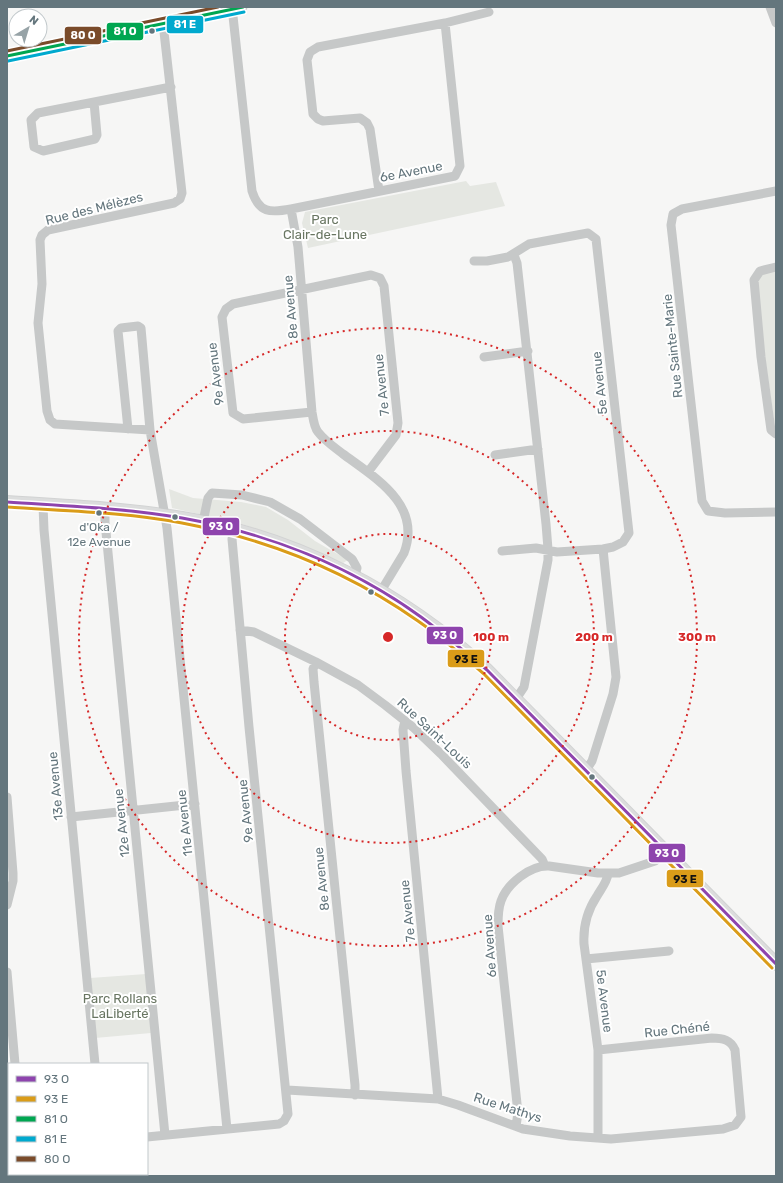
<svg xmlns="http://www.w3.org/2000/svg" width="783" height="1183" viewBox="0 0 783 1183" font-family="Rubik,sans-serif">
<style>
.green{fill:#e5e7e2}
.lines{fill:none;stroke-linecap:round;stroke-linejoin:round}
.major-casing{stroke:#d2d3d3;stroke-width:14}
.minor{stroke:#c6c8c8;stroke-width:9}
.major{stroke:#dcdddd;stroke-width:12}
.bus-1-casing{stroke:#fff;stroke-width:6}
.bus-2-casing{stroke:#fff;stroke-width:6}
.bus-3-casing{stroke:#fff;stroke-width:6}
.bus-4-casing{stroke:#fff;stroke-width:6}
.bus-5-casing{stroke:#fff;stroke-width:6}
.bus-1{stroke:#8e44ad;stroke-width:3}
.bus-2{stroke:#da9c19;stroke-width:3}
.bus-3{stroke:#00a651;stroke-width:3}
.bus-4{stroke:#00a9ce;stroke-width:3}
.bus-5{stroke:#7a4b2a;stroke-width:3}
.ring{fill:none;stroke:#d62828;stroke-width:2;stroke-dasharray:2 4}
.bus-dot{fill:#64767d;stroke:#fff;stroke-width:1.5}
.labels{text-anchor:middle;stroke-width:4;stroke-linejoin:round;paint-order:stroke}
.bus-label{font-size:12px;fill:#64767d;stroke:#fff}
.street-label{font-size:13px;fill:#64767d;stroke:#fff}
.park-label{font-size:13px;fill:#697662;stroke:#fff}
.centre{fill:#d62828;stroke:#fff;stroke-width:2}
.ring-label{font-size:12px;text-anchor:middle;font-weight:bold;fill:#d62828;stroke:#fff;stroke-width:4;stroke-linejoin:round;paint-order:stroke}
.line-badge{stroke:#fff;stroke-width:1.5}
.badge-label{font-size:11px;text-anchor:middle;font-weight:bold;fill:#fff}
.pale-badge-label{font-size:11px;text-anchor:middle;font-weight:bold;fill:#111}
</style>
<rect width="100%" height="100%" fill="#f6f6f5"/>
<path class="green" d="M 466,181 L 470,186 L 496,182 L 505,206 L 308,248 L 302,223 L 305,212 Z
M 776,267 L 776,434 L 754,280 L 760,271 Z
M 169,489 L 193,498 L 241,502 L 266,507 L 288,520 L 315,541 L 348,560 L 343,563 L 302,545 L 239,523 L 172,508 Z
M 146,974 L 151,1033 L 95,1038 L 90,978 Z"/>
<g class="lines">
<g class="major-casing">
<path id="major" d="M 7,502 C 65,506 124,508 182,518 C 297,537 402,592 487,670 L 776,964"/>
</g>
<path class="minor" d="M 232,7 L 252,191 C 259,213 270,213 291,209 L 455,176 L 460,166 L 445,23
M 770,7 L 776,23
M 163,23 L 182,193 L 180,199 L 174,203 L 48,230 L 42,235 L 40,240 L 42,284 L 38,323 L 47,411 L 50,420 L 55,424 L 150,430 L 167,528 L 227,1129
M 7,56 L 243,7
M 94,102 L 97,135 L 95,139 L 43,151 L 34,147 L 31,120 L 38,113 L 171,87
M 379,191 L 370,129 L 367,123 L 360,118 L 323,121 L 318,119 L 313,114 L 307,60 L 310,52 L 318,47 L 445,23 L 489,12
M 776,191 L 682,209 L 673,214 L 671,225 L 702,501 L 708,511 L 725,513 L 776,512
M 291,209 L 298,247 L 312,412 C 313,418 314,427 318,432 C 325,441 334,447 343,454 C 377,479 422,505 404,553 L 381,591
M 514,255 L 517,263 L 546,524 L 548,549 L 548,560 L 524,687 L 516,699
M 474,261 L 487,261 L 508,257 L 529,244 L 588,233 L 596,239 L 629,533 L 623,542 L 613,547 L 603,549 L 557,552 L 536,548 L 502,551
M 776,267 L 760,271 L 754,280 L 761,357 L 771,430 L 776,434
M 484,357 L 528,351
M 312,412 L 243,419 L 233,413 L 222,317 L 226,309 L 233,304 L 371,275 L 380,278 L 384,286 L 398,423 L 396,435 L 368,472
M 128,429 L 118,331 L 121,328 L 138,326 L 141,328 L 150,430
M 495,455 L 538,449
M 43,505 L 44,530 L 95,1064
M 105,510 L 105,522 L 165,1135
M 203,522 L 208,498 L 212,493 L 242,495 L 270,502 L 300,519 L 352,559 L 357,568 L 355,576
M 240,630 L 254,632 L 316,662 L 358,685 L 385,705 L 414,728 L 441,754 L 542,859 L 545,866
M 316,662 L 313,669 L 314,682 L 355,1085 L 355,1095
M 407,722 L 404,725 L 403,730 L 406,771 L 438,1099
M 586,770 L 592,761 L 613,694 L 616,677 L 603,549
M 7,797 L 13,873 L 13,881 L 7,905
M 71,817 L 195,804
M 586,959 L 669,951
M 7,972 L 15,1064
M 287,1090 L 438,1099 L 458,1105 L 523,1129 L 570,1136 L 611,1139 L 723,1129 L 735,1125 L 741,1117 L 735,1050 C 731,1040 723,1038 712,1038 L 598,1050
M 516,1126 L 518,1113 L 498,926 C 498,918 498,909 501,901 C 507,884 530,865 549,866 L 598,873 L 619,873 L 655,861 L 666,852
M 147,1137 L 279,1124 L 284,1121 L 288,1114 L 249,727 L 232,539 L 234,530
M 598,1138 L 598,1050 L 584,944 C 583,927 587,911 597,896 C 601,889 607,882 608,874
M 25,1174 L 25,1176"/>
<use href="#major" class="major"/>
<g class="bus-1-casing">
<path id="bus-1" d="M 7,502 C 65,506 124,508 182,518 C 267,533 350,566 421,617 C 444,634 465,652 487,670 L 776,964"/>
</g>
<g class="bus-2-casing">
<path id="bus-2" d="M 7,507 C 65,511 124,512 182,523 C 266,539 347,571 418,621 C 441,637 462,655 484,674 L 772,968"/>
</g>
<g class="bus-3-casing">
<path id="bus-3" d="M 7,56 L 243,7"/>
</g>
<g class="bus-4-casing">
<path id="bus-4" d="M 8,61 L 244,12"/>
</g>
<g class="bus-5-casing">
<path id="bus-5" d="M 7,51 L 218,7"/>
</g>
<use href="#bus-1" class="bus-1"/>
<use href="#bus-2" class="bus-2"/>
<use href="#bus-3" class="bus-3"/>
<use href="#bus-4" class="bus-4"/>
<use href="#bus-5" class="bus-5"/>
</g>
<g class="ring">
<circle cx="388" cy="637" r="103"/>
<circle cx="388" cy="637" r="206"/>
<circle cx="388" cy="637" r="309"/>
</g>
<g class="bus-dot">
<circle cx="152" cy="31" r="3.5"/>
<circle cx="99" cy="513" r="3.5"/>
<circle cx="175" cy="517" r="3.5"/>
<circle cx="371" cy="592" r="3.5"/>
<circle cx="592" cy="777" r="3.5"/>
</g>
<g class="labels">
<g class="bus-label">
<text x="99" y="531">d'Oka /<tspan x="99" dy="15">12e Avenue</tspan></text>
</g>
<g class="street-label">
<text transform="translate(411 171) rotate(-11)" y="5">6e Avenue</text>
<text transform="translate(94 208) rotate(-14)" y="5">Rue des Mélèzes</text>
<text transform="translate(290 307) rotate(-95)" y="5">8e Avenue</text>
<text transform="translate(672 346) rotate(-96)" y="5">Rue Sainte-Marie</text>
<text transform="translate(215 374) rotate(-97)" y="5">9e Avenue</text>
<text transform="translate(599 383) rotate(-96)" y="5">5e Avenue</text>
<text transform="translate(381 385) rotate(-96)" y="5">7e Avenue</text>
<text transform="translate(435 733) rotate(43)" y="5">Rue Saint-Louis</text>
<text transform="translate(55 786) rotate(-95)" y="5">13e Avenue</text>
<text transform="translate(245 811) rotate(-96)" y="5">9e Avenue</text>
<text transform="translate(121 823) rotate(-96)" y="5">12e Avenue</text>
<text transform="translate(184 823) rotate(-96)" y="5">11e Avenue</text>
<text transform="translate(321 879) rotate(-96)" y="5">8e Avenue</text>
<text transform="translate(407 911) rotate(-96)" y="5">7e Avenue</text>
<text transform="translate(489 946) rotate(-94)" y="5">6e Avenue</text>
<text transform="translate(605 1001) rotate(83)" y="5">5e Avenue</text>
<text transform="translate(677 1029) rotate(-6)" y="5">Rue Chéné</text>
<text transform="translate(508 1107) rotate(18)" y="5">Rue Mathys</text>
</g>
<g class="park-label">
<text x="325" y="224">Parc<tspan x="325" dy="15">Clair-de-Lune</tspan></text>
<text x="120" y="1003">Parc Rollans<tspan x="120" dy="15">LaLiberté</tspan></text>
</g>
</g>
<circle cx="388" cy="637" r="6" class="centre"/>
<g class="ring-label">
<text x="491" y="641">100 m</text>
<text x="594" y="641">200 m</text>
<text x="697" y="641">300 m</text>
</g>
<g class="line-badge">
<rect x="166" y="15" width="38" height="19" rx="4" fill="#00a9ce"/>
<rect x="106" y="22" width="38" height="19" rx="4" fill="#00a651"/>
<rect x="64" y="26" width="38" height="19" rx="4" fill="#7a4b2a"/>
<rect x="202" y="517" width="38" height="19" rx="4" fill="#8e44ad"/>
<rect x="426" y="626" width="38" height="19" rx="4" fill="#8e44ad"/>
<rect x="447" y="649" width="38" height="19" rx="4" fill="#da9c19"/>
<rect x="648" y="843" width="38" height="20" rx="4" fill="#8e44ad"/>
<rect x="666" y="869" width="38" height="19" rx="4" fill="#da9c19"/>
</g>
<g class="badge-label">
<text x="185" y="28">81 E</text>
<text x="125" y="35">81 O</text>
<text x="83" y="39">80 O</text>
<text x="221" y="530">93 O</text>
<text x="445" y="639">93 O</text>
<text x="667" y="857">93 O</text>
</g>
<g class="pale-badge-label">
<text x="466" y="663">93 E</text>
<text x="685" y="883">93 E</text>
</g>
<rect width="783" height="1183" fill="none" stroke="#64767d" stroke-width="16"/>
<rect x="8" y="1063" width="140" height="112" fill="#ffffff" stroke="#c1c8cb"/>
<rect x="16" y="1076" width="20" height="6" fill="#8e44ad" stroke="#c1c8cb"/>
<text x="44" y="1083" font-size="12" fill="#64767d">93 O</text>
<rect x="16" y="1096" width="20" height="6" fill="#da9c19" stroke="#c1c8cb"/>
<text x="44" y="1103" font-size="12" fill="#64767d">93 E</text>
<rect x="16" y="1116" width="20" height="6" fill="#00a651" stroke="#c1c8cb"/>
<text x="44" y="1123" font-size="12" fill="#64767d">81 O</text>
<rect x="16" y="1136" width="20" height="6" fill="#00a9ce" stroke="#c1c8cb"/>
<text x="44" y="1143" font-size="12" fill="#64767d">81 E</text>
<rect x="16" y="1156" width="20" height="6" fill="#7a4b2a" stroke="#c1c8cb"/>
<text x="44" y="1163" font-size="12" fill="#64767d">80 O</text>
<g transform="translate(28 28) rotate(38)"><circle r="19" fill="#ffffff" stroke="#c1c8cb"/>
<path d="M0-3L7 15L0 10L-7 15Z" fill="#97a3a7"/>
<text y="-6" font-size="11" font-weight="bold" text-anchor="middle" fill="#64767d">N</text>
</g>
</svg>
